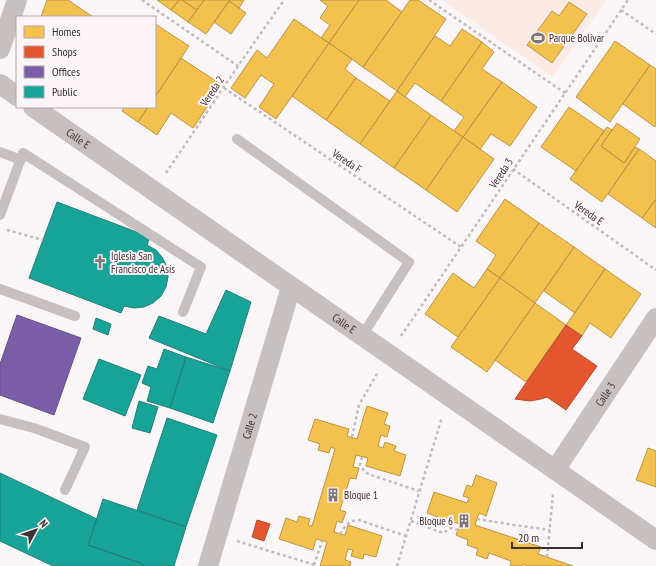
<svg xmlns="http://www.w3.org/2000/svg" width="656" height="566" viewBox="0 0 656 566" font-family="'PT Sans Narrow',sans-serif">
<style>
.green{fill:#fceae5}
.homes{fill:#f2c14e;stroke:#bc9546}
.shops{fill:#e4572e;stroke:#b24b30}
.offices{fill:#7b5ea7;stroke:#695084}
.public{fill:#17a398;stroke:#23807a}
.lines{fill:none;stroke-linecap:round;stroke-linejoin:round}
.path{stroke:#c1babc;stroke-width:2.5;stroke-dasharray:3 3;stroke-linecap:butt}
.lane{stroke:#c8bfbf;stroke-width:10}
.street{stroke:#c8bfbf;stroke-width:20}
.labels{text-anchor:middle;stroke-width:4;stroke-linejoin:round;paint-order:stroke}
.poi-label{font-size:11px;fill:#3f2f34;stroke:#fcf4f6;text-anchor:start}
.street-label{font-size:11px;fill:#3f2f34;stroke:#fcf4f6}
</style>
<rect width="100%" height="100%" fill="#faf6f7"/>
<path class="green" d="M 441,0 L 606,0 L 553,77 Z"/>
<path class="homes" d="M 47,0 L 68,0 L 93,17 L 41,17 Z
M 157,0 L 179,0 L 171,10 Z
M 179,0 L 182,0 L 197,10 L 188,22 L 171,10 Z
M 182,0 L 204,0 L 197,10 Z
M 204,0 L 230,0 L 206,34 L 188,22 Z
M 230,0 L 244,0 L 239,8 L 229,1 Z
M 320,0 L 359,0 L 329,43 L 321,38 L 330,25 L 320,18 L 328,6 Z
M 359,0 L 386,0 L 402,12 L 363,67 L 329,43 Z
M 410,0 L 418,0 L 446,19 L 397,91 L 363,67 Z
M 229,1 L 246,13 L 231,34 L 214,22 Z
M 569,2 L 587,14 L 552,63 L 527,45 L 552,11 L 559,16 Z
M 294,19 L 329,43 L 276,119 L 259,107 L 274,84 L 261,75 L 245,98 L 231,88 L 257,50 L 267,58 Z
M 155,24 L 189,46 L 155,97 Z
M 462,29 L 482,42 L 441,101 L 415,83 L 405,97 L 397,91 L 435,36 L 450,46 Z
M 615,41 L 650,65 L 610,122 L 576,97 Z
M 482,42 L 494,52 L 482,69 L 502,82 L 463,137 L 454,131 L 464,117 L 441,101 Z
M 329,43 L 352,59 L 345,69 L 356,78 L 326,120 L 292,96 Z
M 181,58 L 222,85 L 193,128 L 171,113 L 157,135 L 138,122 L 148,107 L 155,107 L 155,97 Z
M 650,65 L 656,69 L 656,125 L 655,127 L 623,104 Z
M 356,78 L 390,101 L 360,144 L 326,120 Z
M 502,82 L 537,107 L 510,146 L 491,134 L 480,149 L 463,137 Z
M 397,91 L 431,115 L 394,168 L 360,144 Z
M 124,107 L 148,107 L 138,122 L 122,111 Z
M 569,107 L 604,131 L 576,171 L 541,147 Z
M 431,115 L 463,137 L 426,190 L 394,168 Z
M 617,123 L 640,139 L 624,163 L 601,146 Z
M 607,127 L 612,130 L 601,146 L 624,163 L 635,147 L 639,149 L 602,202 L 570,179 Z
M 463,137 L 494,159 L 457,212 L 426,190 Z
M 639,149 L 656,161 L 656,199 L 642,218 L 608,194 Z
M 505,199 L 539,223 L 500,278 L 487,269 L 496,255 L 476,241 Z
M 656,199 L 656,228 L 642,218 Z
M 539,223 L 574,247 L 535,303 L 500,278 Z
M 574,247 L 605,269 L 575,313 L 544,291 Z
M 487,269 L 500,278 L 458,337 L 425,314 L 453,273 L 474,288 Z
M 605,269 L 641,294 L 611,338 L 590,323 L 582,336 L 566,325 Z
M 500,278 L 535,303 L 487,372 L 451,347 Z
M 535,303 L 566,325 L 526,382 L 495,360 Z
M 367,406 L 388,413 L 384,424 L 390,426 L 387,437 L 381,435 L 378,446 L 383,448 L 385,442 L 396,446 L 394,451 L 406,455 L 400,476 L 366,466 L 368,458 L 356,455 L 353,467 L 359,468 L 356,479 L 350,478 L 340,510 L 346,512 L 342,523 L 337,521 L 334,532 L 345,535 L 348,525 L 382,536 L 376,557 L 364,554 L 363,559 L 351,556 L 353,550 L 348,549 L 345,560 L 351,562 L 350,566 L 320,566 L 327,542 L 316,539 L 313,550 L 279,539 L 286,518 L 297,522 L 299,516 L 310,519 L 308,525 L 312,526 L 335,449 L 331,447 L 329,453 L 318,450 L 320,444 L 308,440 L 315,419 L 349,429 L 347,436 L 357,439 Z
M 648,448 L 656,451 L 656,487 L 636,480 Z
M 476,475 L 497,483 L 486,516 L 479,513 L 475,525 L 541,547 L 538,554 L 573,566 L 527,566 L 522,564 L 522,566 L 510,566 L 511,561 L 489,553 L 487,559 L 476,555 L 478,549 L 467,545 L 468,540 L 456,535 L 460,524 L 449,521 L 447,526 L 436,522 L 438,517 L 427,513 L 434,492 L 467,503 L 469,498 L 463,496 L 467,485 L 472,487 Z"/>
<path class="shops" d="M 566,325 L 582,336 L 572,349 L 597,366 L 566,410 L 547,397 L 541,399 L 530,401 L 515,399 Z
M 257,520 L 270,524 L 264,541 L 252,537 Z"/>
<path class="offices" d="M 17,315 L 81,338 L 54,415 L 0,395 L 0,364 Z"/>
<path class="public" d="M 57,202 L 150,237 L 147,245 L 156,250 L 162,257 L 167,267 L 168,277 L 166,287 L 161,296 L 153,303 L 144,307 L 134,308 L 124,306 L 121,313 L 29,278 Z
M 226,290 L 251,302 L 230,371 L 149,338 L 159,316 L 206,334 Z
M 96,318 L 111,324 L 108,335 L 93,329 Z
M 164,349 L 186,357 L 170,408 L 147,401 L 151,387 L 142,383 L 148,366 L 157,369 Z
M 186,357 L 230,371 L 213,423 L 170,408 Z
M 99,359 L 141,375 L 125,416 L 83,399 Z
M 139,401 L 158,407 L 150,433 L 132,428 Z
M 167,418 L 217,435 L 186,527 L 137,510 Z
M 0,473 L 97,519 L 88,545 L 143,564 L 142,566 L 53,566 L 0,541 Z
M 103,499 L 186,527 L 174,566 L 142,566 L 143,564 L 88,545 Z"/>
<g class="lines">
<path class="path" d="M 142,0 L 238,66
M 429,0 L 565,93
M 621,10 L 656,34
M 224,88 L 461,247
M 513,169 L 656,270
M 166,173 L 238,66 L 284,0
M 7,230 L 43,240
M 401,336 L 628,0
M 352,437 L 359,405 L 378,372
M 362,457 L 360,465 L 365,472 L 371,475 L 419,491
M 477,519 L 514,525 L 550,530
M 411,521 L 443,533 L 451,528 L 458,530
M 340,534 C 345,526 349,520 359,520 L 406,536
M 237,541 L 315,565
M 547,557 L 553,494
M 314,565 L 322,541
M 397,566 L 442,417"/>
<path class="lane" d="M 237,139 L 409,262 L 362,336
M 0,152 L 21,160
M 0,215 L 23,153 L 201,267 L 183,312
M 0,289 L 75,316
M 0,419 L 34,428 L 85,447 L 65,490"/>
<g class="street">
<path d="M 0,49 L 17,0"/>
<path d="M 0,84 L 17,96"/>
<path id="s1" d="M 33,107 L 656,540"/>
<path id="s2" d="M 555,470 L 656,318"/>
<path id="s3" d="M 208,566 L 291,287"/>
</g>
</g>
<defs>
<g id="stadium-bare" transform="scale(1.08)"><path d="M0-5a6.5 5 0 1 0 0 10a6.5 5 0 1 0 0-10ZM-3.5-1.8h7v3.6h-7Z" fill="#807578" stroke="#fcf4f6" stroke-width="2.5" paint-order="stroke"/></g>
<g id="church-bare" transform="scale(1.08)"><path d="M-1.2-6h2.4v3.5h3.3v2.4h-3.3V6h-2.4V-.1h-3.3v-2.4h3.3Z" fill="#807578" stroke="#fcf4f6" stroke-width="2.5" paint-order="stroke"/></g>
<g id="building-bare" transform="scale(1.08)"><path d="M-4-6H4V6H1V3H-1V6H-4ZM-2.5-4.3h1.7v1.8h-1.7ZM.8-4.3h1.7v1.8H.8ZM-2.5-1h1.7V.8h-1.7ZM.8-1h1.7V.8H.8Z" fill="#807578" stroke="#fcf4f6" stroke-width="2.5" paint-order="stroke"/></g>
</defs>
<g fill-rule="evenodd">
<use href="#stadium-bare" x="538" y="38"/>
<use href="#church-bare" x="100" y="262"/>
<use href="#building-bare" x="333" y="495"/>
<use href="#building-bare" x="464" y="521"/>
</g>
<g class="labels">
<g class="poi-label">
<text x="549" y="42">Parque Bolívar</text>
<text x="111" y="260">Iglesia San<tspan x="111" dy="13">Francisco de Asís</tspan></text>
<text x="344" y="499">Bloque 1</text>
<text x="453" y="525" text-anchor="end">Bloque 6</text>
</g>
<g class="street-label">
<text transform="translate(212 91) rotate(-56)" y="4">Vereda 2</text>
<text dy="4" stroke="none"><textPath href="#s1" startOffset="55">Calle E</textPath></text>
<text transform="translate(347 161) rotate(34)" y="4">Vereda F</text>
<text transform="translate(501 173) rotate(-56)" y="4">Vereda 3</text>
<text transform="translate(589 213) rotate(35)" y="4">Vereda E</text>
<text dy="4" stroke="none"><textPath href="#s1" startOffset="379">Calle E</textPath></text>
<text dy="4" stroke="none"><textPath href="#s2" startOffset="91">Calle 3</textPath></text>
<text dy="4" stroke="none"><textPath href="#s3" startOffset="146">Calle 2</textPath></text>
</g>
</g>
<rect x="16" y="16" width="140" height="92" fill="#fcf4f6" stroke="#b0a5a8"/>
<rect x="24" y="26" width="20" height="12" fill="#f2c14e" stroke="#b0a5a8"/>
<text x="52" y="36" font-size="12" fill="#3f2f34">Homes</text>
<rect x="24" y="46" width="20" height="12" fill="#e4572e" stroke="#b0a5a8"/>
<text x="52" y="56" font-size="12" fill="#3f2f34">Shops</text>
<rect x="24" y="66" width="20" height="12" fill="#7b5ea7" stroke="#b0a5a8"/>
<text x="52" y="76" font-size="12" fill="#3f2f34">Offices</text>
<rect x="24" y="86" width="20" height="12" fill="#17a398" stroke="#b0a5a8"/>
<text x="52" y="96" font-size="12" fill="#3f2f34">Public</text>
<g transform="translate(36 530) rotate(50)" stroke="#fcf4f6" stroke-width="3" paint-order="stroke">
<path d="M0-3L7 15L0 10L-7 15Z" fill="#3f2f34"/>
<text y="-6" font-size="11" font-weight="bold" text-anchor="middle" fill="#3f2f34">N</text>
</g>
<path d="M512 542v6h70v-6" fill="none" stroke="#3f2f34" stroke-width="2"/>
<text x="518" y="542" font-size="12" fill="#3f2f34" stroke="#fcf4f6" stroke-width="3" paint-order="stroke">20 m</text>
</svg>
